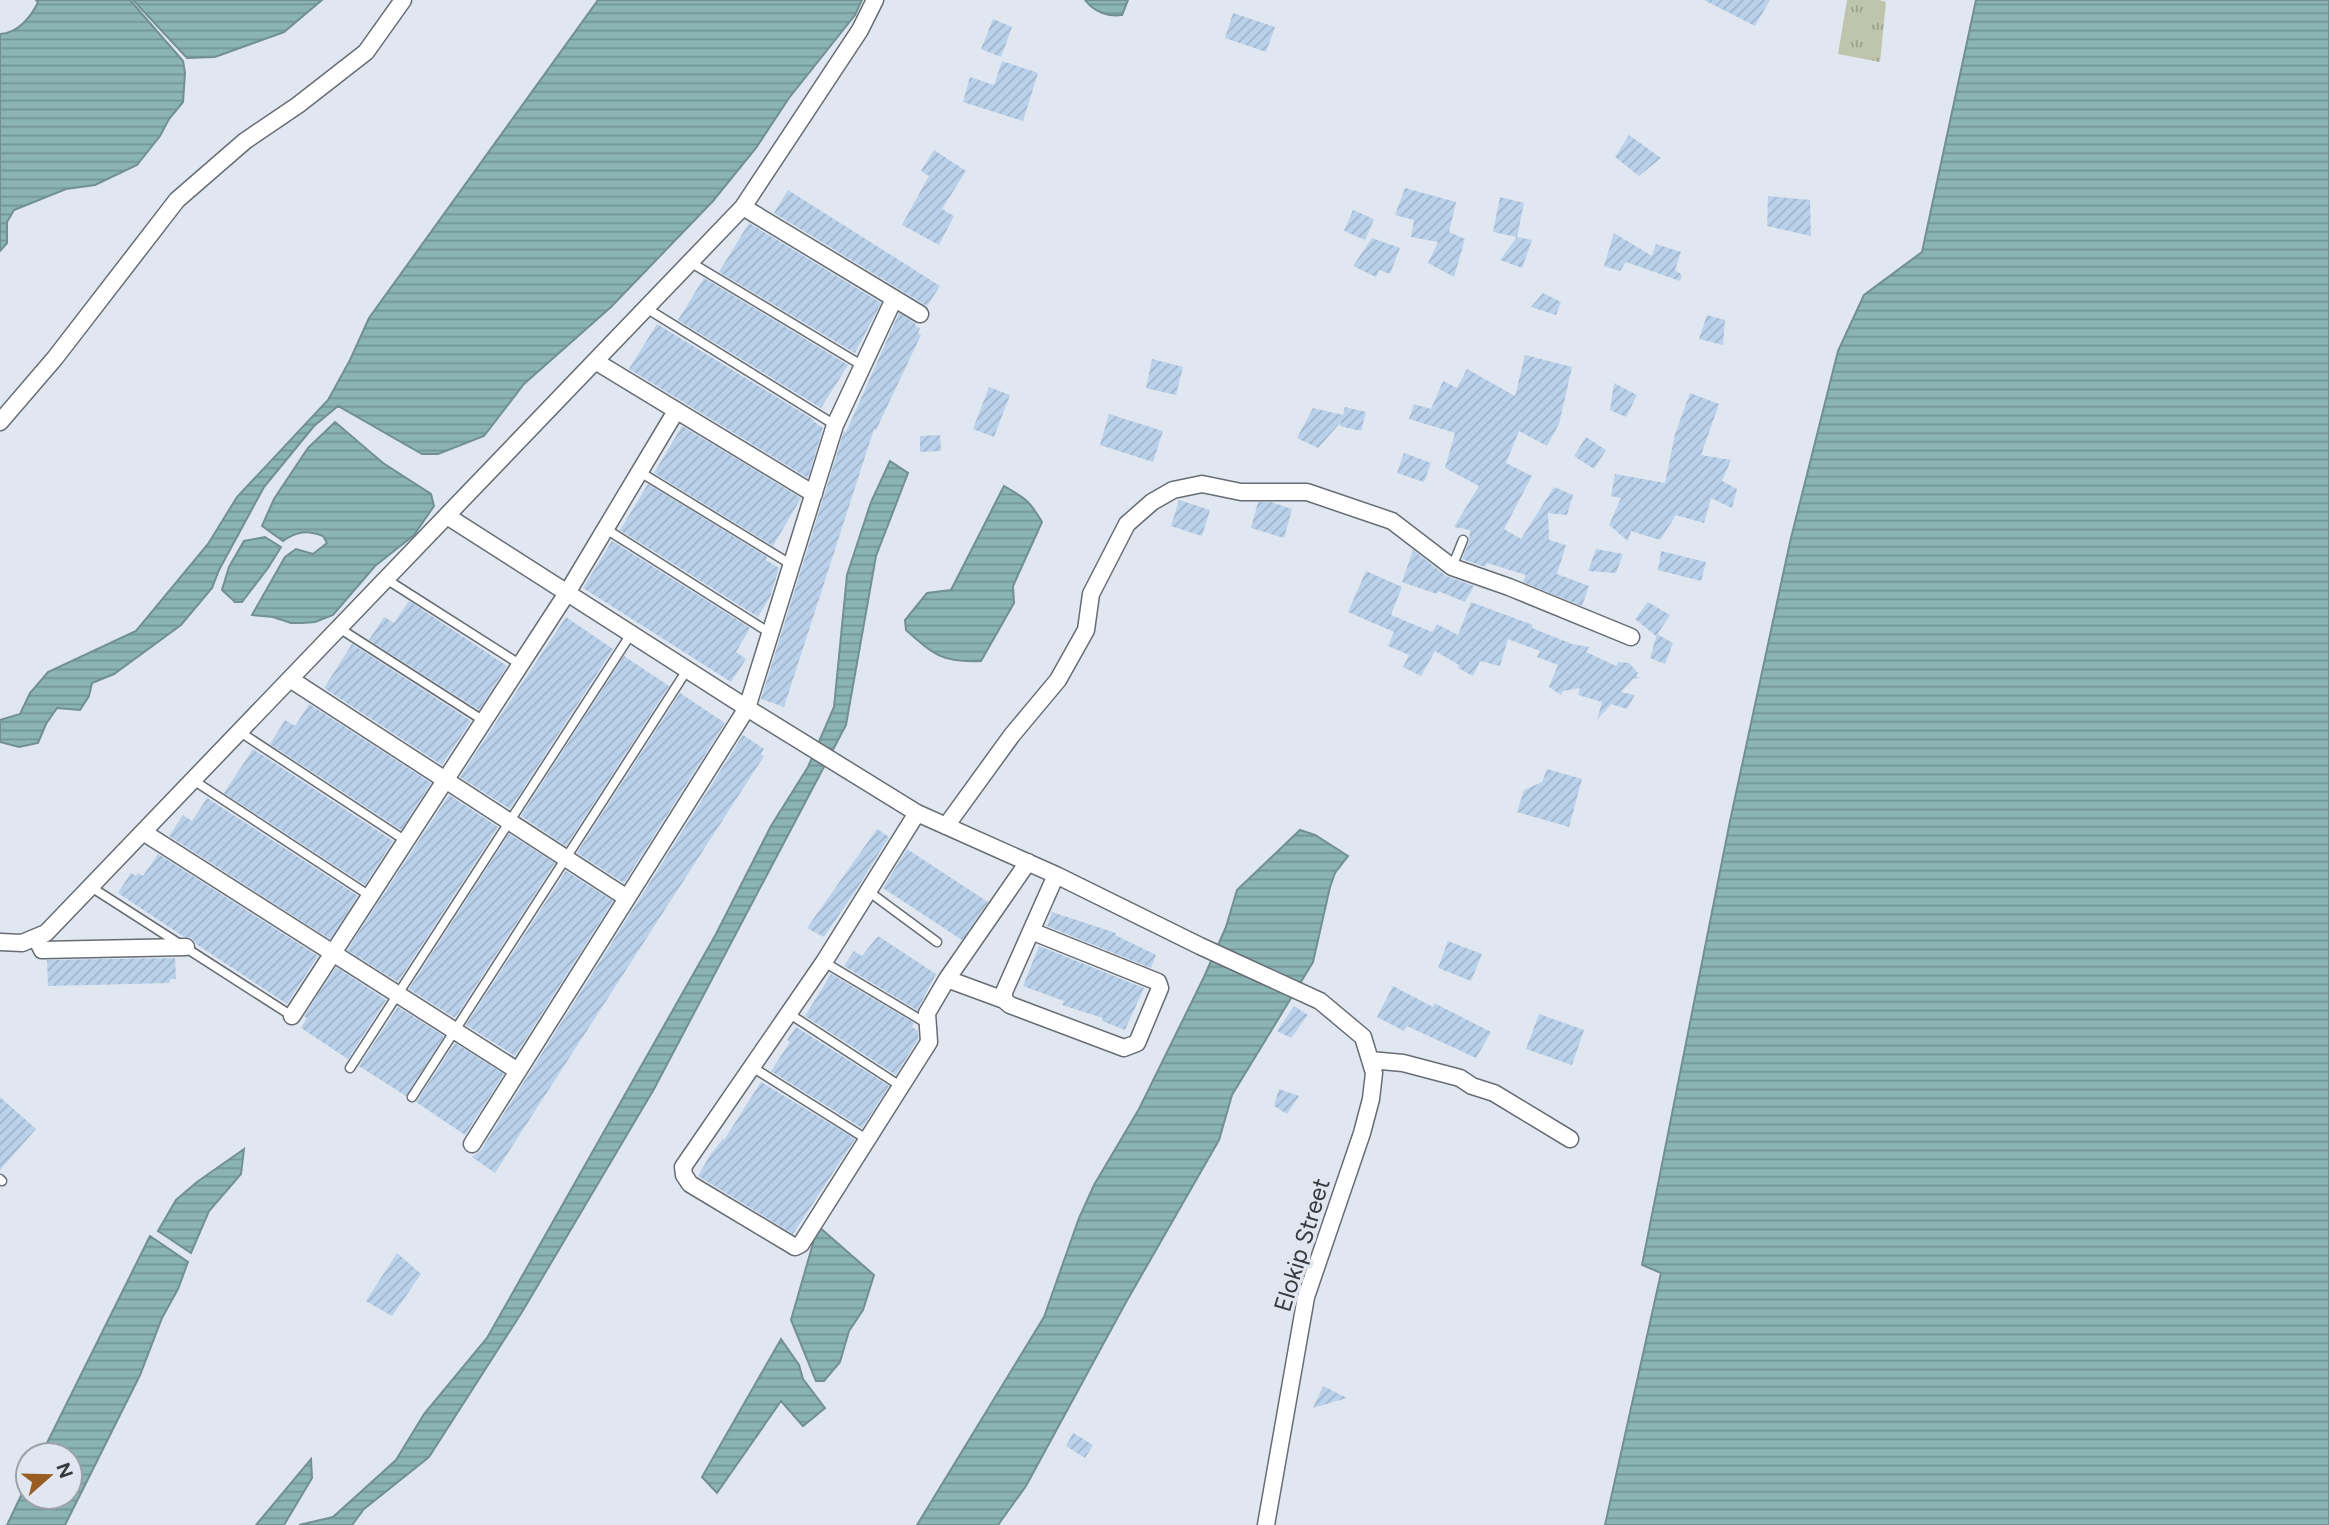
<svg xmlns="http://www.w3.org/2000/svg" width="2329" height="1525" viewBox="0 0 2329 1525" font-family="Figtree,sans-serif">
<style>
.park{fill:url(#park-tufts)}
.water{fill:url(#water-rules);stroke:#729091;stroke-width:2}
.building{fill:url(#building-hatch)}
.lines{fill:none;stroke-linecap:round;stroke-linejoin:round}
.lane-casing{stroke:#666d74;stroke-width:11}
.street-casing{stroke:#666d74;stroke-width:19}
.lane{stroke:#fff;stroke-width:8}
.street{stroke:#fff;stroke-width:16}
.labels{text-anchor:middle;stroke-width:7;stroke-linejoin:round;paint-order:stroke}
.street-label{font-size:24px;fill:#373a3d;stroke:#e0e7f0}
</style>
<defs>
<pattern id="park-tufts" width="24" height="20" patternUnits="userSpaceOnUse" patternTransform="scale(1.75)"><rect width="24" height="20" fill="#bfc4ad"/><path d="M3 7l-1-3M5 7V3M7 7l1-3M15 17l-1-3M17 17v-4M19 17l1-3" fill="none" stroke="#9ca08e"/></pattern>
<pattern id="water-rules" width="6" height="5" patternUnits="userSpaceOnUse" patternTransform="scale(1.75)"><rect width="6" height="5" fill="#8bb5b5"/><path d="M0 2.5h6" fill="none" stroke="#729494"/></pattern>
<pattern id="building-hatch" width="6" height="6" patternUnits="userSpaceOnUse" patternTransform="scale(1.75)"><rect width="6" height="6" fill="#bad1eb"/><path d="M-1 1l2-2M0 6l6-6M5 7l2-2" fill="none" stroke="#a0b4ca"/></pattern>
</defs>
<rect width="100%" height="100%" fill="#e0e7f0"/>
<path class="park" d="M 1847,0 L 1879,0 L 1886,2 L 1880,62 L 1838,54 Z"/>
<path class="water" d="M 36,0 L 130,0 L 183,61 L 185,73 L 183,102 L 169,119 L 160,136 L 137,165 L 95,185 L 66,189 L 14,210 L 7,222 L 7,243 L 0,251 L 0,34 C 17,34 32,16 38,2 Z
M 133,0 L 322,0 L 284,32 L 215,57 L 187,58 Z
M 598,0 L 862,0 L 855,15 L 789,98 L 756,148 L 713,201 L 611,307 L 524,384 L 484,436 L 438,454 L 422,454 L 338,406 L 314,426 L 264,487 L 219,570 L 212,588 L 181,625 L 114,674 L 92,683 L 89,696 L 80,710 L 57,708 L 46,724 L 38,743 L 19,747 L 0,742 L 0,720 L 20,714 L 30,693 L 48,672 L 136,631 L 208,544 L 237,497 L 328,400 L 350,360 L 369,318 Z
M 1085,0 L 1128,0 L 1122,15 C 1108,17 1094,12 1085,0 Z
M 1976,0 L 2329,0 L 2329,1525 L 1605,1525 L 1661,1273 L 1642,1265 L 1730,821 L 1790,542 L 1838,351 L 1864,295 L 1922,252 Z
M 335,422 L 383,463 L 431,494 L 434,506 L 414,535 L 375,566 L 333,615 L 315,622 L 302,623 L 291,623 L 273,617 L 252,615 L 285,557 L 296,549 L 313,554 L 327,543 L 323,536 C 307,530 297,531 283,541 L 262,526 L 274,499 L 308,448 Z
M 890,461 L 908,473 L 876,556 L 846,725 L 654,1089 L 522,1312 L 429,1457 L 364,1509 L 352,1525 L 299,1525 L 333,1517 L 396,1460 L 424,1414 L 487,1338 L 716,934 L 771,826 L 808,767 L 834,707 L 847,575 L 871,502 Z
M 1004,486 C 1026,499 1029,500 1042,522 L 1013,586 L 1014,603 L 981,661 C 943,663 934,655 906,630 L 905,620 L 927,593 L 951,590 Z
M 265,537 L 281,547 L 268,568 L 242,602 L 235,602 L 222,590 L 229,567 L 244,541 Z
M 1300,830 L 1315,835 L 1348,856 L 1335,873 L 1330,887 L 1313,962 L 1232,1095 L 1219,1140 L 1125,1304 L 1026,1486 L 998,1525 L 917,1525 L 1044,1317 L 1079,1218 L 1094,1185 L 1139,1109 L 1204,977 L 1226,927 L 1237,890 Z
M 244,1149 L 241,1174 L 209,1211 L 191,1253 L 158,1231 L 176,1200 L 197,1182 Z
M 818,1226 L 874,1275 L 863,1310 L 849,1331 L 840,1362 L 824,1381 L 816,1381 L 791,1320 Z
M 150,1236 L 188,1262 L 178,1289 L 162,1318 L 140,1375 L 65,1525 L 7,1525 L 28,1481 L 28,1497 L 70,1497 L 70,1455 L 41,1455 Z
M 781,1339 L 799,1365 L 803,1379 L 825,1408 L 803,1426 L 781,1401 L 717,1493 L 702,1477 Z
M 311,1459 L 312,1478 L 284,1525 L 256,1525 Z"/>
<path class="building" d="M 1704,0 L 1770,0 L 1755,26 Z
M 1233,13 L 1275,27 L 1266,52 L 1225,38 Z
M 993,19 L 1012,27 L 1001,57 L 981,49 Z
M 1002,61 L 1038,73 L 1023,121 L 963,102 L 970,77 L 994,85 Z
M 1629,135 L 1661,158 L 1639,176 L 1615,157 Z
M 934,150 L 966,171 L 942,209 L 954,216 L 939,245 L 902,225 L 929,176 L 921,171 Z
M 1405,188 L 1456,202 L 1449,232 L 1465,239 L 1454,277 L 1428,263 L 1438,242 L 1411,237 L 1414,220 L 1395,215 Z
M 788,190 L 940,286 L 927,306 L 774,213 Z
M 1768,196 L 1810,200 L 1811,236 L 1767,226 Z
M 1500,197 L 1524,203 L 1517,237 L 1493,232 Z
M 1353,210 L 1374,219 L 1365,240 L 1344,231 Z
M 749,223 L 881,303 L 855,353 L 719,272 Z
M 1614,233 L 1652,256 L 1656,244 L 1681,252 L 1675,270 L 1682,275 L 1680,281 L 1626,262 L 1620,271 L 1604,266 Z
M 1517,237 L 1532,240 L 1522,268 L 1500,260 Z
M 1372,238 L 1400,248 L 1390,274 L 1379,270 L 1376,277 L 1353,266 Z
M 704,278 L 848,365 L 821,408 L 678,320 Z
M 1543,293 L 1561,302 L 1556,315 L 1531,307 Z
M 899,313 L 916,324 L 915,326 L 920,328 L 918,333 L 921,335 L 876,430 L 874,429 L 784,707 L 761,699 L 844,431 L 846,432 L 859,403 Z
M 1707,315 L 1725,320 L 1723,345 L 1699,339 Z
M 657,324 L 814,420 L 813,421 L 823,428 L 808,478 L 629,369 Z
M 1525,355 L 1572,367 L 1559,424 L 1547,446 L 1519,431 L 1506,463 L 1532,476 L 1504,529 L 1521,539 L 1554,487 L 1573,495 L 1567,515 L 1548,513 L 1549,540 L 1566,545 L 1557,574 L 1589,586 L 1582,606 L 1523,582 L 1526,575 L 1487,563 L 1485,567 L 1462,559 L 1469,542 L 1470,530 L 1454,527 L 1479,486 L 1445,468 L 1455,433 L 1409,419 L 1414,404 L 1431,409 L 1443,381 L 1457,388 L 1467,369 L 1515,396 Z
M 1152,359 L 1183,367 L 1176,395 L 1146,388 Z
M 1614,383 L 1637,395 L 1626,417 L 1610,410 Z
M 989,387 L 1010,395 L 994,437 L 973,429 Z
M 1690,393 L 1719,404 L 1701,455 L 1731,460 L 1722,481 L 1737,489 L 1732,508 L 1711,498 L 1704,523 L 1676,515 L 1660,540 L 1631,531 L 1628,541 L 1609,525 L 1621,498 L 1611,496 L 1615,474 L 1665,483 L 1675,434 Z
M 1345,407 L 1366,412 L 1361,431 L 1340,426 L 1341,422 L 1318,448 L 1297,438 L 1313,408 L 1343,415 Z
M 1109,414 L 1163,431 L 1153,462 L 1100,445 Z
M 682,426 L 801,498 L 773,546 L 654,473 Z
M 940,435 L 941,451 L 920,452 L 920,436 Z
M 1586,437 L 1606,450 L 1594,469 L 1574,456 Z
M 1404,453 L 1431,463 L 1424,482 L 1397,473 Z
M 648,484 L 767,557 L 766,560 L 779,568 L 770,597 L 758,617 L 620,530 Z
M 1179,500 L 1210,510 L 1202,536 L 1171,526 Z
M 1258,502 L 1271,502 L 1292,509 L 1284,538 L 1251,528 Z
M 612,541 L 750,628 L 736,652 L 746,659 L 731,682 L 583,588 Z
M 1596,549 L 1623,554 L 1616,573 L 1588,571 Z
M 1413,550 L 1446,576 L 1474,586 L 1465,602 L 1438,591 L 1437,594 L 1402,582 Z
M 1661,551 L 1706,562 L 1701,581 L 1658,570 Z
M 1366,571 L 1402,587 L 1391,615 L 1432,632 L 1437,624 L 1458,635 L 1471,602 L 1533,625 L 1532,628 L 1572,644 L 1589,647 L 1586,652 L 1616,666 L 1618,662 L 1629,663 L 1638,673 L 1636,676 L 1640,678 L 1633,679 L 1621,692 L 1635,695 L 1627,709 L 1611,704 L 1597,720 L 1602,702 L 1578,695 L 1580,688 L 1563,691 L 1561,695 L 1549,687 L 1558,665 L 1537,657 L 1540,651 L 1508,639 L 1500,666 L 1480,661 L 1473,676 L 1458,668 L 1459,665 L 1435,651 L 1421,676 L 1403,667 L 1409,655 L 1388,646 L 1394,632 L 1348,612 Z
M 409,601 L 507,666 L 479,710 L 369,640 L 384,617 L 394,623 Z
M 1648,602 L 1670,615 L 1656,636 L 1635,619 Z
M 566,617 L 613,649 L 510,809 L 460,777 Z
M 1657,634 L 1673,643 L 1665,664 L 1650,658 Z
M 352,644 L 471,721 L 442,765 L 324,688 Z
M 624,656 L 669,686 L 566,846 L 521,816 Z
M 680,693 L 725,723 L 624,883 L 577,853 Z
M 309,704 L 431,783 L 401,830 L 270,744 L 285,720 L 295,726 Z
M 743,735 L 764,749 L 761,754 L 764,756 L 495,1173 L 472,1157 L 481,1150 Z
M 253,749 L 393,841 L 365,885 L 224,793 Z
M 1547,769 L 1582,779 L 1569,827 L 1517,812 L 1524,790 L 1542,782 Z
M 449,795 L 498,827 L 398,982 L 347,950 Z
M 207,798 L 358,896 L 330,939 L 169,836 L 183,815 L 192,821 Z
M 877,829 L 889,837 L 858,887 L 824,937 L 807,928 Z
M 509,834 L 555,863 L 455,1018 L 409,989 Z
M 907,849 L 988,902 L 962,940 L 883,888 Z
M 158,854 L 318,956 L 287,1004 L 196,944 L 192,938 L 184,937 L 118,893 L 131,873 L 136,876 L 138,873 L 143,876 Z
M 566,871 L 613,901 L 515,1056 L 466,1025 Z
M 1052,912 L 1116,933 L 1115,935 L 1156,955 L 1151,968 L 1047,926 Z
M 878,936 L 936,974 L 917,1010 L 844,966 L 854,951 L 862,956 Z
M 1448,941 L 1482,954 L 1471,981 L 1438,968 Z
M 1039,946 L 1144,988 L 1125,1030 L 1102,1021 L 1103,1018 L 1062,1005 L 1064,1001 L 1023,986 Z
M 175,958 L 176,979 L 170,979 L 170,983 L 48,986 L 47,960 Z
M 336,967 L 386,1000 L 348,1059 L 301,1028 L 307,1018 L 304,1016 Z
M 831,974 L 914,1023 L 912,1027 L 918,1031 L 918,1039 L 896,1075 L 805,1016 Z
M 1393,986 L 1433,1007 L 1434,1003 L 1491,1032 L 1476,1058 L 1407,1026 L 1404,1031 L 1377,1017 Z
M 1294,1006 L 1308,1015 L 1291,1038 L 1277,1031 Z
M 398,1007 L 444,1036 L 406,1096 L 359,1066 Z
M 1539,1014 L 1584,1030 L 1572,1065 L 1526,1049 Z
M 796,1027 L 889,1086 L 862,1128 L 771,1071 L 790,1042 L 787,1040 Z
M 455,1043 L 504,1074 L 465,1135 L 416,1102 Z
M 761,1082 L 855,1139 L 793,1234 L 698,1176 L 710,1155 L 723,1139 L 724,1140 Z
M 1279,1089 L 1299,1096 L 1287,1114 L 1274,1106 Z
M 0,1097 L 36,1129 L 0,1170 Z
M 397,1253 L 421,1274 L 392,1316 L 366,1301 Z
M 1323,1386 L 1347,1398 L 1313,1408 Z
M 1073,1433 L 1093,1445 L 1085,1458 L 1066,1446 Z"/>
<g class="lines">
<g class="lane-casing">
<path id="lane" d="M 690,262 L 863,366
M 646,308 L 835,425
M 640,472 L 792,565
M 606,529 L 770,633
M 1452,567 L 1463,540
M 386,579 L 521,665
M 339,628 L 484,721
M 240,732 L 406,841
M 193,780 L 370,896
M 91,887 L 292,1016
M 868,891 L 937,942
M 824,962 L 926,1023
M 788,1013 L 902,1087
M 752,1067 L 868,1140
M 350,1068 L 631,634
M 412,1097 L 687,670
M 0,1179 L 2,1181"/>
</g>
<g class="street-casing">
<path id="street" d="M 743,207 L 920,314
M 595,361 L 814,494
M 0,422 L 55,358 L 177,200 L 245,141 L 298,105 L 366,52 L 403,0
M 447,516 L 747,708 L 917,813 L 1056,875 L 1200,946 L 1320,1001 L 1363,1037 L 1374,1073 L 1371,1099 L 1362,1133 L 1306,1297 L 1266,1525
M 290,679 L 627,898
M 917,813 L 824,962 L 683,1167 L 684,1175 L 690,1184 L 795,1247 L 801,1244 L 929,1042 L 927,1013 L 947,979 L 1004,1000
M 946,826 L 1012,735 L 1058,680 L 1086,630 L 1091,594 L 1127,524 L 1152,502 L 1173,490 L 1202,484 L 1241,492 L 1307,492 L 1392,521 L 1452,567 L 1509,587 L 1631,637
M 143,832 L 518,1071
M 1031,931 L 1158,982 L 1160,988 L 1137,1043 L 1124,1048 L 1010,1005 L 1004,1000 L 1004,992 L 1056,875
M 36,938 L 42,950 L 186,947
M 0,942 L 22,943 L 46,933 L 743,207 L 860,30 L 875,0
M 947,979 L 1028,862
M 292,1016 L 567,593 L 676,411
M 1370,1060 L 1403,1063 L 1460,1078 L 1472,1086 L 1494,1093 L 1570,1139
M 472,1144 L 747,708 L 835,425 L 894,299"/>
</g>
<use href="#lane" class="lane"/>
<use href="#street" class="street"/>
</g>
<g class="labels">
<g class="street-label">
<text transform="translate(1302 1245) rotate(-73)" y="8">Elokip Street</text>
</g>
</g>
<g transform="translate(49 1476) rotate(70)"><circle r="33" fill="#e0e7f0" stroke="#9ca2a8" stroke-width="2"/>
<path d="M0-5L12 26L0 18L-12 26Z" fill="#995c21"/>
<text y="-10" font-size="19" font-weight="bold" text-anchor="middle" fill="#373a3d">N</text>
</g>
</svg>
